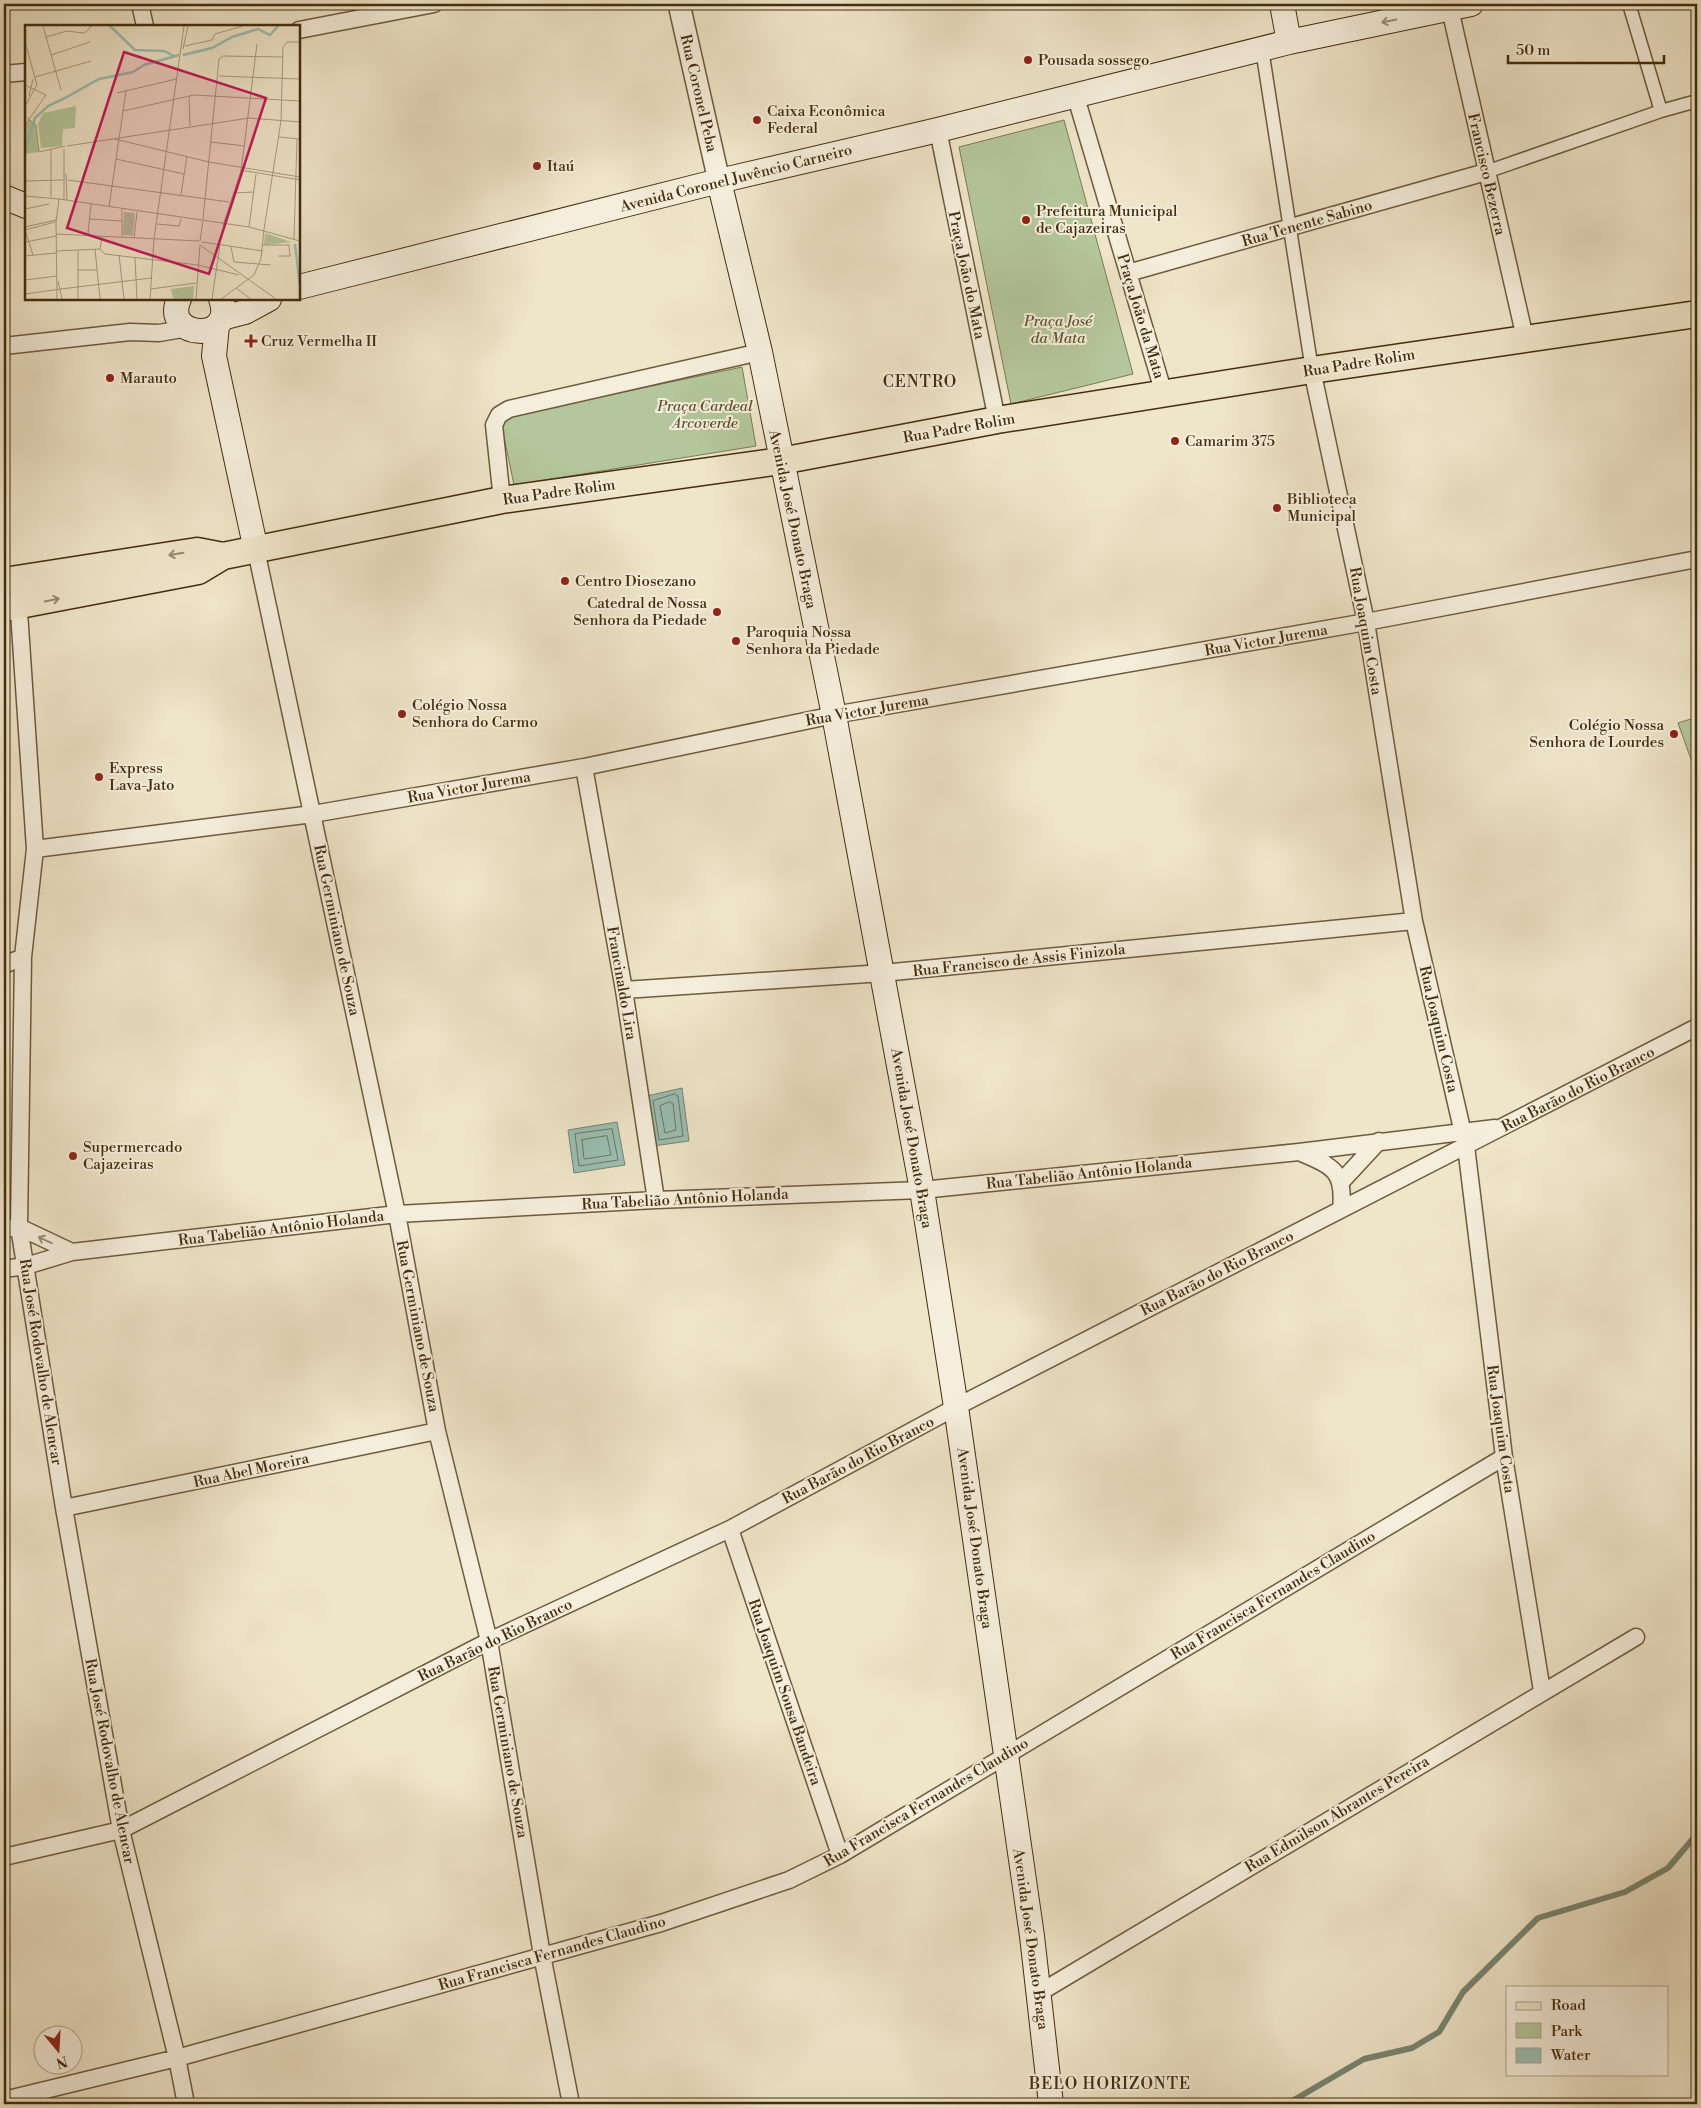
<svg xmlns="http://www.w3.org/2000/svg" width="1701" height="2108" viewBox="0 0 1701 2108" font-family="'Libre Bodoni',serif">
<style>
.green{fill:#b4c69b;stroke:#7c7a54}
.water{fill:#9abfb3;stroke:#778571}
.lines{fill:none;stroke-linecap:round;stroke-linejoin:round}
.shore{stroke:#6e7660;stroke-width:1}
.stream{stroke:#778571;stroke-width:6}
.pedestrian-casing{stroke:#6e5b3c;stroke-width:15}
.minor-casing{stroke:#6e5b3c;stroke-width:19}
.tertiary-casing{stroke:#6e5b3c;stroke-width:24}
.secondary-casing{stroke:#432d0d;stroke-width:26}
.primary-casing{stroke:#432d0d;stroke-width:29}
.pedestrian{stroke:#f5eedc;stroke-width:12}
.minor{stroke:#f5eedc;stroke-width:16}
.tertiary{stroke:#f5eedc;stroke-width:21}
.secondary{stroke:#f5eedc;stroke-width:24}
.primary{stroke:#efe5c9;stroke-width:26}
.oneway{stroke:#9c8e74}
.oneway2{stroke:#99896b}
.poi-dot{fill:#8f2418;stroke:#f5eedc;stroke-width:2}
.labels{text-anchor:middle;stroke-width:4;stroke-linejoin:round;paint-order:stroke}
.poi-label{font-size:15px;fill:#432d0d;stroke:#f5eedc;text-anchor:start}
.street-label{font-size:15px;fill:#432d0d;stroke:#f5eedc}
.park-label{font-size:15px;font-style:italic;fill:#5f5330;stroke:#f5eedc}
.neighbourhood-label{font-size:16px;letter-spacing:1px;fill:#432d0d;stroke:#f5eedc}
.inset-river{fill:none;stroke:#9abfb3;stroke-width:2.5}
.inset-road{fill:none;stroke:#aa9b7e;stroke-width:1}
.view{fill:#c2185b;fill-opacity:0.15;stroke:#c2185b;stroke-width:2.5}
.inset-edge{fill:none;stroke:#432d0d;stroke-width:2.5}
</style>
<rect width="100%" height="100%" fill="#efe5c9"/>
<filter id="stains"><feTurbulence type="fractalNoise" baseFrequency=".004" numOctaves="4"/><feColorMatrix values="0 0 0 0 .2 0 0 0 0 .09 0 0 0 0 .02 0 0 0 .5 -.17"/></filter>
<radialGradient id="worn" r=".72"><stop offset=".6" stop-color="#630" stop-opacity="0"/><stop offset="1" stop-color="#630" stop-opacity=".3"/></radialGradient>
<path class="green" d="M 1064,120 L 1133,374 L 1011,404 L 959,147 Z
M 742,367 L 756,446 L 514,485 L 500,418 Z
M 1697,717 L 1697,776 L 1678,723 Z"/>
<path class="water" d="M 682,1088 L 689,1141 L 653,1146 L 647,1096 Z
M 617,1122 L 625,1165 L 574,1173 L 568,1130 Z"/>
<g class="lines">
<path class="shore" d="M 675,1094 L 678,1096 L 683,1136 L 659,1140 L 653,1101 Z
M 670,1102 L 673,1104 L 676,1130 L 665,1133 L 660,1106 Z
M 612,1129 L 618,1160 L 579,1166 L 575,1134 Z
M 607,1136 L 611,1155 L 584,1159 L 582,1140 Z"/>
<path class="stream" d="M 1287,2104 L 1364,2059 L 1412,2048 L 1439,2032 L 1463,1992 L 1538,1918 L 1625,1892 L 1668,1868 L 1697,1834"/>
<g class="pedestrian-casing">
<path id="pedestrian" d="M 1629,4 L 1661,111
M 1262,49 L 1312,370
M 1486,172 L 1661,111 L 1697,101"/>
</g>
<g class="minor-casing">
<path id="minor" d="M 140,4 L 145,26
M 1450,9 L 1525,338
M 299,30 L 434,4
M 4,74 L 26,72
M 1075,94 L 1164,394
M 938,130 L 997,420
M 1128,273 L 1486,172
M 4,346 L 130,332 L 159,333 L 188,328
M 1312,370 L 1366,622 L 1414,921 L 1466,1146 L 1504,1457 L 1542,1691
M 502,500 L 494,425 L 499,415 L 509,409 L 760,352
M 256,550 L 397,1214 L 437,1431 L 489,1641 L 542,1955 L 571,2104
M 18,597 L 35,849 L 23,957 L 19,1227 L 64,1508 L 121,1830 L 177,2058 L 186,2104
M 584,767 L 624,990 L 656,1200
M 35,849 L 313,814 L 584,767 L 834,715 L 1366,622 L 1697,559
M 4,965 L 23,957
M 624,990 L 883,973 L 1414,921
M 1299,1152 C 1332,1166 1345,1170 1341,1209
M 1341,1182 L 1379,1141
M 4,1229 L 19,1227 L 72,1252
M 4,1269 L 26,1266 L 72,1252 L 397,1214 L 656,1200 L 922,1190 L 1299,1152 L 1495,1128
M 64,1508 L 437,1431
M 730,1529 L 840,1855
M 4,1857 L 121,1830 L 489,1641 L 730,1529 L 956,1407 L 1697,1027
M 1039,1993 L 1636,1637
M 4,2100 L 177,2058 L 661,1923 L 789,1880 L 840,1855 L 1504,1457"/>
</g>
<g class="tertiary-casing">
<path id="tertiary" d="M 679,4 L 719,181"/>
</g>
<g class="secondary-casing">
<path id="secondary" d="M 1282,4 L 1289,42
M 719,181 L 760,352 L 834,715 L 922,1190 L 956,1407 L 1032,1936 L 1051,2104
M 4,197 L 26,206
M 299,287 L 719,181 L 938,130 L 1289,42 L 1471,4
M 179,299 C 161,339 237,344 221,299
M 222,318 L 245,312 L 269,299
M 217,325 L 214,356 L 256,550"/>
</g>
<g class="primary-casing">
<path id="primary" d="M 4,581 L 197,551 L 223,556
M 4,608 L 198,571 L 223,556 L 502,500 L 781,461 L 997,420 L 1312,370 L 1697,314"/>
</g>
<use href="#pedestrian" class="pedestrian"/>
<use href="#minor" class="minor"/>
<use href="#tertiary" class="tertiary"/>
<use href="#secondary" class="secondary"/>
<use href="#primary" class="primary"/>
</g>
<defs><path id="oneway-shaft" d="M-6 0H5M1.5-3L5.5 0L1.5 3" fill="none" stroke-width="1.6" stroke-linecap="round" stroke-linejoin="round" transform="scale(1.25)"/></defs>
<g class="oneway">
<use href="#oneway-shaft" transform="translate(1389 21) rotate(168)"/>
<use href="#oneway-shaft" transform="translate(45 1240) rotate(-155)"/>
</g>
<g class="oneway2">
<use href="#oneway-shaft" transform="translate(176 554) rotate(171)"/>
<use href="#oneway-shaft" transform="translate(52 600) rotate(-11)"/>
</g>
<g class="poi-dot">
<circle cx="1028" cy="60" r="5"/>
<circle cx="757" cy="120" r="5"/>
<circle cx="537" cy="166" r="5"/>
<circle cx="1026" cy="220" r="5"/>
<path d="M248.5 333.5h5v5h5v5h-5v5h-5v-5h-5v-5h5z"/>
<circle cx="110" cy="378" r="5"/>
<circle cx="1175" cy="441" r="5"/>
<circle cx="1277" cy="508" r="5"/>
<circle cx="565" cy="581" r="5"/>
<circle cx="717" cy="612" r="5"/>
<circle cx="736" cy="641" r="5"/>
<circle cx="402" cy="714" r="5"/>
<circle cx="1674" cy="734" r="5"/>
<circle cx="99" cy="777" r="5"/>
<circle cx="73" cy="1156" r="5"/>
</g>
<g class="labels">
<g class="poi-label">
<text x="1038" y="65">Pousada sossego</text>
<text x="767" y="116">Caixa Econômica<tspan x="767" dy="17">Federal</tspan></text>
<text x="547" y="171">Itaú</text>
<text x="1036" y="216">Prefeitura Municipal<tspan x="1036" dy="17">de Cajazeiras</tspan></text>
<text x="261" y="346">Cruz Vermelha II</text>
<text x="120" y="383">Marauto</text>
<text x="1185" y="446">Camarim 375</text>
<text x="1287" y="504">Biblioteca<tspan x="1287" dy="17">Municipal</tspan></text>
<text x="575" y="586">Centro Diosezano</text>
<text x="707" y="608" text-anchor="end">Catedral de Nossa<tspan x="707" dy="17">Senhora da Piedade</tspan></text>
<text x="746" y="637">Paroquia Nossa<tspan x="746" dy="17">Senhora da Piedade</tspan></text>
<text x="412" y="710">Colégio Nossa<tspan x="412" dy="17">Senhora do Carmo</tspan></text>
<text x="1664" y="730" text-anchor="end">Colégio Nossa<tspan x="1664" dy="17">Senhora de Lourdes</tspan></text>
<text x="109" y="773">Express<tspan x="109" dy="17">Lava-Jato</tspan></text>
<text x="83" y="1152">Supermercado<tspan x="83" dy="17">Cajazeiras</tspan></text>
</g>
<g class="street-label">
<text transform="translate(699 93) rotate(77)" y="5">Rua Coronel Peba</text>
<text transform="translate(1487 174) rotate(77)" y="5">Francisco Bezerra</text>
<text transform="translate(736 178) rotate(-14)" y="5">Avenida Coronel Juvêncio Carneiro</text>
<text transform="translate(1307 223) rotate(-16)" y="5">Rua Tenente Sabino</text>
<text transform="translate(967 275) rotate(78)" y="5">Praça João do Mata</text>
<text transform="translate(1141 316) rotate(73)" y="5">Praça João da Mata</text>
<text transform="translate(1359 363) rotate(-9)" y="5">Rua Padre Rolim</text>
<text transform="translate(959 428) rotate(-10)" y="5">Rua Padre Rolim</text>
<text transform="translate(559 492) rotate(-8)" y="5">Rua Padre Rolim</text>
<text transform="translate(793 519) rotate(78)" y="5">Avenida José Donato Braga</text>
<text transform="translate(1366 631) rotate(80)" y="5">Rua Joaquim Costa</text>
<text transform="translate(1266 640) rotate(-10)" y="5">Rua Victor Jurema</text>
<text transform="translate(867 710) rotate(-10)" y="5">Rua Victor Jurema</text>
<text transform="translate(469 787) rotate(-10)" y="5">Rua Victor Jurema</text>
<text transform="translate(337 930) rotate(78)" y="5">Rua Germiniano de Souza</text>
<text transform="translate(1019 960) rotate(-6)" y="5">Rua Francisco de Assis Finizola</text>
<text transform="translate(622 983) rotate(80)" y="5">Francinaldo Lira</text>
<text transform="translate(1439 1029) rotate(77)" y="5">Rua Joaquim Costa</text>
<text transform="translate(1578 1089) rotate(-27)" y="5">Rua Barāo do Rio Branco</text>
<text transform="translate(912 1138) rotate(80)" y="5">Avenida José Donato Braga</text>
<text transform="translate(1089 1173) rotate(-6)" y="5">Rua Tabelião Antônio Holanda</text>
<text transform="translate(685 1199) rotate(-3)" y="5">Rua Tabelião Antônio Holanda</text>
<text transform="translate(281 1228) rotate(-7)" y="5">Rua Tabelião Antônio Holanda</text>
<text transform="translate(1217 1273) rotate(-27)" y="5">Rua Barāo do Rio Branco</text>
<text transform="translate(418 1326) rotate(79)" y="5">Rua Germiniano de Souza</text>
<text transform="translate(41 1362) rotate(81)" y="5">Rua José Rodovalho de Alencar</text>
<text transform="translate(1501 1429) rotate(82)" y="5">Rua Joaquim Costa</text>
<text transform="translate(858 1460) rotate(-28)" y="5">Rua Barāo do Rio Branco</text>
<text transform="translate(251 1470) rotate(-12)" y="5">Rua Abel Moreira</text>
<text transform="translate(975 1538) rotate(82)" y="5">Avenida José Donato Braga</text>
<text transform="translate(1273 1595) rotate(-31)" y="5">Rua Francisca Fernandes Claudino</text>
<text transform="translate(495 1640) rotate(-26)" y="5">Rua Barāo do Rio Branco</text>
<text transform="translate(785 1692) rotate(71)" y="5">Rua Joaquim Sousa Bandeira</text>
<text transform="translate(508 1752) rotate(80)" y="5">Rua Germiniano de Souza</text>
<text transform="translate(110 1761) rotate(79)" y="5">Rua José Rodovalho de Alencar</text>
<text transform="translate(926 1802) rotate(-31)" y="5">Rua Francisca Fernandes Claudino</text>
<text transform="translate(1337 1814) rotate(-31)" y="5">Rua Edmilson Abrantes Pereira</text>
<text transform="translate(1031 1939) rotate(82)" y="5">Avenida José Donato Braga</text>
<text transform="translate(552 1953) rotate(-16)" y="5">Rua Francisca Fernandes Claudino</text>
</g>
<g class="park-label">
<text x="1058" y="326">Praça José<tspan x="1058" dy="17">da Mata</tspan></text>
<text x="705" y="411">Praça Cardeal<tspan x="705" dy="17">Arcoverde</tspan></text>
</g>
<g class="neighbourhood-label">
<text x="920" y="387">CENTRO</text>
<text x="1110" y="2089">BELO HORIZONTE</text>
</g>
</g>
<g transform="translate(25 25)">
<rect width="275" height="275" fill="#efe5c9"/>
<path d="M 51,81 L 50,103 L 38,104 L 37,121 L 16,123 L 13,99 L 18,88 ZM 4,94 L 11,99 L 14,127 L 0,129 L 0,100 ZM 99,187 L 110,188 L 108,211 L 98,210 ZM 240,208 L 266,217 L 239,220 ZM 169,261 L 168,274 L 148,274 L 146,264 Z" fill="#b4c69b"/>
<path class="inset-river" d="M 85,1 L 110,25 L 139,26 L 149,31M 158,30 L 187,23 L 207,12 L 233,4 L 245,10 L 253,1M 40,73 L 74,54 L 108,47 L 119,40 L 154,30M 0,126 L 10,93 L 23,81 L 40,73M 270,219 L 275,262"/>
<path class="inset-road" d="M 18,1 L 36,65M 190,9 L 218,1M 21,12 L 42,6 L 59,8 L 67,1M 0,17 L 12,60 L 0,81M 160,21 L 187,15 L 190,9M 158,24 L 163,1M 26,30 L 65,17M 194,51 L 275,54M 10,52 L 66,36M 0,60 L 21,70 L 0,100M 92,68 L 151,54M 4,71 L 8,54M 164,71 L 165,101M 98,86 L 169,70 L 275,76M 0,91 L 11,100 L 14,127 L 40,121M 254,112 L 275,114M 90,114 L 184,137 L 275,152M 186,117 L 220,121M 42,121 L 224,93 L 275,97M 26,125 L 26,172M 91,134 L 159,149M 215,145 L 275,155M 41,149 L 42,175M 43,155 L 204,177M 0,156 L 38,155M 208,168 L 229,167M 156,169 L 162,131M 0,171 L 34,174M 39,175 L 39,124M 84,182 L 101,66M 0,184 L 24,179M 65,194 L 97,196M 178,194 L 194,34 L 198,31 L 258,32M 132,199 L 154,201 L 156,194M 198,200 L 216,146 L 232,19M 0,202 L 31,195M 224,202 L 231,149M 239,204 L 256,96 L 258,22 L 262,17 L 275,17M 0,205 L 30,197M 0,205 L 8,230M 31,209 L 174,216M 63,209 L 66,179M 97,212 L 97,184M 109,213 L 112,187M 129,214 L 159,1M 269,214 L 272,114M 175,216 L 178,196M 0,217 L 31,211M 177,217 L 238,226M 175,220 L 251,274M 237,220 L 264,220 L 265,231 L 253,231M 206,222 L 209,237 L 246,240M 70,224 L 75,274M 75,224 L 80,229 L 173,240 L 214,250M 32,226 L 75,224 L 77,211M 94,230 L 99,274M 0,231 L 31,228M 110,233 L 112,274M 53,245 L 72,245M 0,255 L 32,251M 33,256 L 37,274M 211,263 L 226,274M 36,264 L 126,253M 126,264 L 171,258M 0,269 L 36,264M 32,274 L 31,197 L 34,174 L 224,202 L 275,216M 53,274 L 53,226M 125,274 L 129,214M 171,274 L 175,220M 187,274 L 195,220M 196,274 L 229,250 L 236,234 L 239,204"/>
<path class="view" d="M 99,27 L 241,73 L 184,249 L 42,203 Z"/>
<rect width="275" height="275" class="inset-edge"/>
</g>
<rect width="1701" height="2108" fill="none" stroke="#efe5c9" stroke-width="20"/>
<rect x="5" y="5" width="1691" height="2098" fill="none" stroke="#432d0d" stroke-width="2.5"/>
<rect x="10" y="10" width="1681" height="2088" fill="none" stroke="#432d0d"/>
<rect x="1506" y="1986" width="162" height="90" fill="#f5eedc" stroke="#aea189"/>
<rect x="1516" y="2002" width="25" height="8" fill="#efe5c9" stroke="#aea189"/>
<text x="1551" y="2010" font-size="15" fill="#432d0d">Road</text>
<rect x="1516" y="2023" width="25" height="15" fill="#b4c69b" stroke="#aea189"/>
<text x="1551" y="2036" font-size="15" fill="#432d0d">Park</text>
<rect x="1516" y="2048" width="25" height="15" fill="#9abfb3" stroke="#aea189"/>
<text x="1551" y="2060" font-size="15" fill="#432d0d">Water</text>
<g transform="translate(58 2050) rotate(162)"><circle r="24" fill="#f5eedc" stroke="#aea189"/>
<path d="M0-4L9 19L0 12L-9 19Z" fill="#8f2418"/>
<text y="-8" font-size="14" font-weight="bold" text-anchor="middle" fill="#432d0d">N</text>
</g>
<path d="M1508 55v8h156v-8" fill="none" stroke="#432d0d" stroke-width="2.5"/>
<text x="1516" y="55" font-size="15" fill="#432d0d" stroke="#f5eedc" stroke-width="4" paint-order="stroke">50 m</text>
<rect width="100%" height="100%" filter="url(#stains)"/>
<rect width="100%" height="100%" fill="url(#worn)"/>
</svg>
